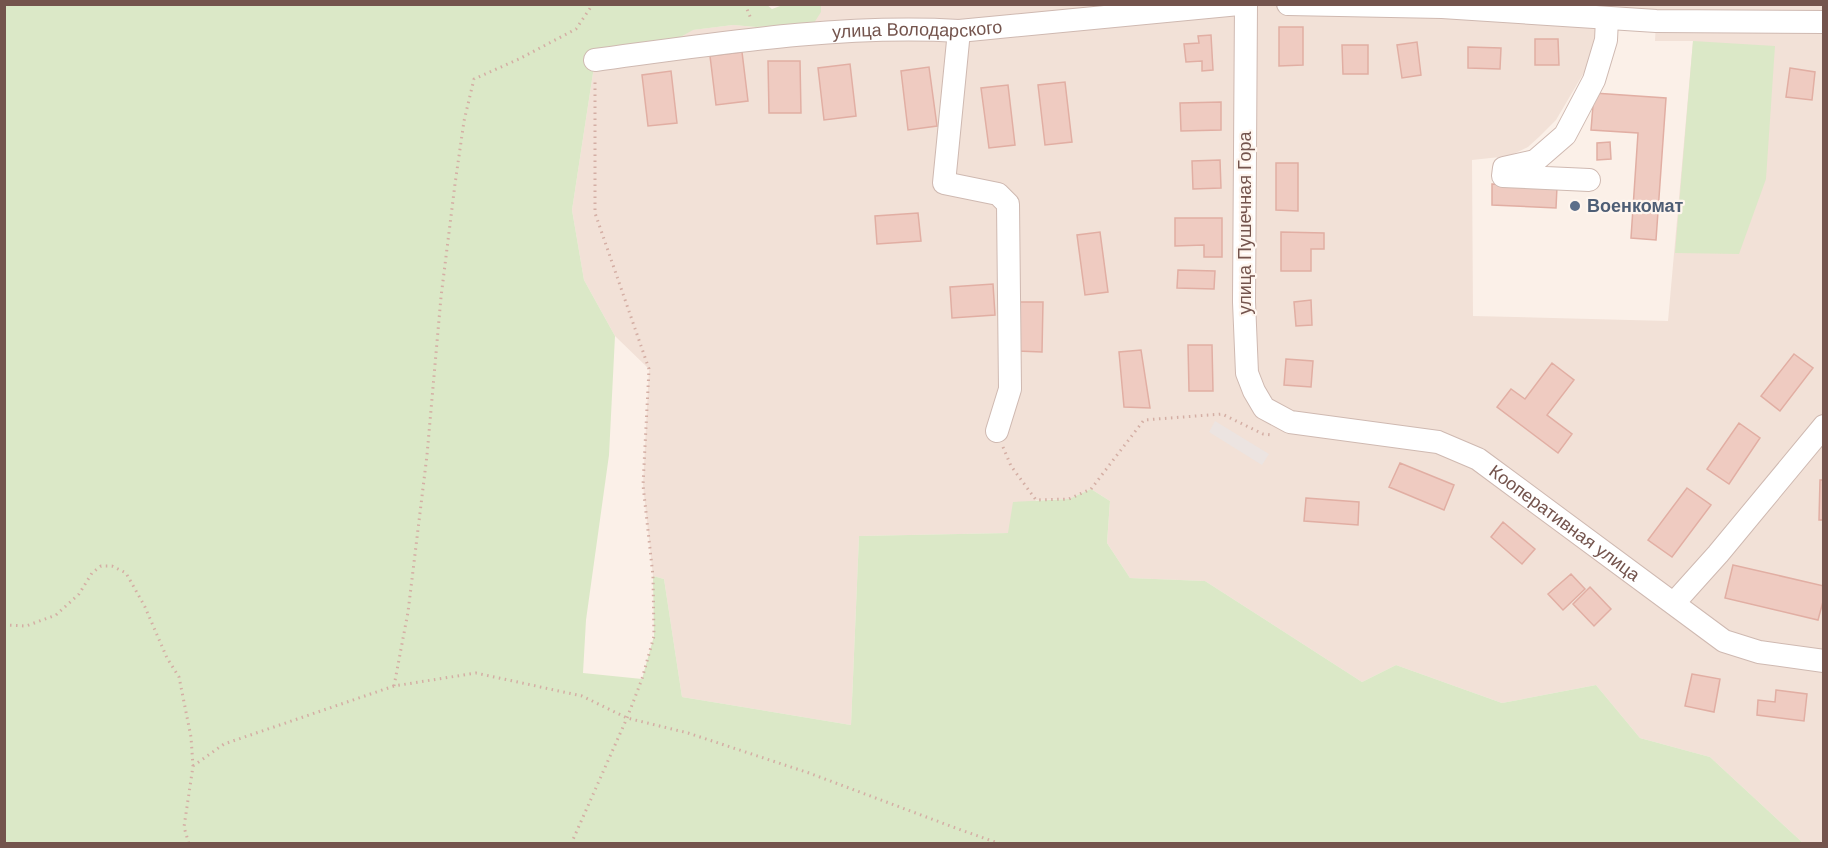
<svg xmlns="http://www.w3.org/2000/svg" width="1828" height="848" viewBox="0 0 1828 848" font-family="Helvetica,sans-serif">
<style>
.residential{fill:#f2e1d7;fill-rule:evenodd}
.industrial{fill:#ece4e1}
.green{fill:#dbe8c7}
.building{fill:#efcbc1;stroke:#e1aea3;stroke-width:1.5}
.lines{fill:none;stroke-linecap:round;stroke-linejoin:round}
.minor-casing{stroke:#cfb9b1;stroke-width:24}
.path{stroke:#d4aea4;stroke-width:3;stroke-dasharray:1.5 4.5;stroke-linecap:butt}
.minor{stroke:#fff;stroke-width:22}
.service-dot{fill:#5c6f8a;stroke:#fef5ee;stroke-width:2}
.labels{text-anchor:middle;stroke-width:4.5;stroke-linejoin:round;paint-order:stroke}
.street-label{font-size:18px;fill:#74544d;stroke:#fef5ee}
.service-label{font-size:18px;font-weight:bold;fill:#4e5e75;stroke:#fef5ee;text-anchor:start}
</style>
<rect width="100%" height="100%" fill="#fbf0e8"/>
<path class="residential" d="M 821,5 L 1823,5 L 1823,843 L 1803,843 L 1710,757 L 1640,738 L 1596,685 L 1502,703 L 1396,665 L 1362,682 L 1205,581 L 1130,578 L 1107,543 L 1110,501 L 1091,489 L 1069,499 L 1036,500 L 1009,533 L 859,536 L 851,725 L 682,697 L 664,579 L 653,576 L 643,485 L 649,369 L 615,336 L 584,280 L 572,210 L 595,60 L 679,38 L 692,30 L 733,25 L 756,27 L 821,12 ZM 1607,19 L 1656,21 L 1655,41 L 1693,41 L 1668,321 L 1473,316 L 1472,160 L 1509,156 L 1528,147 L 1540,136 L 1556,120 L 1596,52 Z"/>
<path class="industrial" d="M 1215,421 L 1269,454 L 1262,465 L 1209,432 Z"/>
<path class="green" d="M 5,4 L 766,4 L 772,9 L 783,5 L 821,5 L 821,12 L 814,23 L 756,27 L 733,25 L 693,30 L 679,38 L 595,60 L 572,210 L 584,280 L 615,336 L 609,455 L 586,620 L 583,673 L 642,679 L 654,636 L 653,576 L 664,579 L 682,697 L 851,725 L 859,536 L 1008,533 L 1013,502 L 1069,499 L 1091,489 L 1110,501 L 1107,543 L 1130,578 L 1205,581 L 1362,682 L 1396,665 L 1502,703 L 1596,685 L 1640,738 L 1710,757 L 1803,843 L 5,844 Z
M 1693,41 L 1775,46 L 1766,179 L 1739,254 L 1675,253 Z"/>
<path class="building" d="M 1279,27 L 1303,27 L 1303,65 L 1279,66 Z
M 1211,35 L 1213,70 L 1202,71 L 1202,61 L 1186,62 L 1184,44 L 1199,43 L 1198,36 Z
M 1535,39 L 1558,39 L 1559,65 L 1535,65 Z
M 1417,42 L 1421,75 L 1402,78 L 1397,45 Z
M 1342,45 L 1368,45 L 1368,74 L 1343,74 Z
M 1468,47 L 1501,48 L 1500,69 L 1468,68 Z
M 742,52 L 748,101 L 716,105 L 710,56 Z
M 768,61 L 800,61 L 801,113 L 769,113 Z
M 850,64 L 856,116 L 824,120 L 818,68 Z
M 929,67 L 937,126 L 908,130 L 901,71 Z
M 1790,68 L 1815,72 L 1812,100 L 1786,97 Z
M 671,71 L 677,123 L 648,126 L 642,75 Z
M 1065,82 L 1072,142 L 1045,145 L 1038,85 Z
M 1008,85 L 1015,145 L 989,148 L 981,88 Z
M 1594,93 L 1666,98 L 1656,240 L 1631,238 L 1638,133 L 1591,130 Z
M 1221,102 L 1221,130 L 1181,131 L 1180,103 Z
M 1610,142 L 1611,159 L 1597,160 L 1597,143 Z
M 1220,160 L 1221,188 L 1193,189 L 1192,161 Z
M 1276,163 L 1298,163 L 1298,211 L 1276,210 Z
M 1492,184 L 1557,187 L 1556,208 L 1492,205 Z
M 918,213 L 921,241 L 877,244 L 875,216 Z
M 1175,218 L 1222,218 L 1222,257 L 1204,257 L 1204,245 L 1175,246 Z
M 1100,232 L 1108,292 L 1085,295 L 1077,235 Z
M 1281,232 L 1324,233 L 1324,249 L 1311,249 L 1311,271 L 1281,271 Z
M 1178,270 L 1215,271 L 1214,289 L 1177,288 Z
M 993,284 L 995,315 L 952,318 L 950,287 Z
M 1311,300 L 1312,325 L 1296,326 L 1294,302 Z
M 1018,302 L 1043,302 L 1042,352 L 1017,351 Z
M 1188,345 L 1212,345 L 1213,391 L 1189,391 Z
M 1141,350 L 1150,408 L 1124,407 L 1119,352 Z
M 1794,354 L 1813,368 L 1780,411 L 1761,396 Z
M 1286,359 L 1313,361 L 1311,387 L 1284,385 Z
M 1552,363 L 1574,380 L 1547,415 L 1572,434 L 1558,453 L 1497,407 L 1511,389 L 1525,399 Z
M 1739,423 L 1760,438 L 1729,484 L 1707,469 Z
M 1400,463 L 1454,485 L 1444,510 L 1389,487 Z
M 1820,480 L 1824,480 L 1824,520 L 1819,520 Z
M 1687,488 L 1711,505 L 1672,557 L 1648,540 Z
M 1306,498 L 1359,502 L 1358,525 L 1304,521 Z
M 1503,522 L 1535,549 L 1522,564 L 1491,537 Z
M 1733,565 L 1824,586 L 1824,598 L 1818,620 L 1725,598 Z
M 1571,574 L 1585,589 L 1563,610 L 1548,594 Z
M 1590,587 L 1611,609 L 1594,626 L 1573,604 Z
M 1692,674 L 1720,679 L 1714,712 L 1685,706 Z
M 1776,690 L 1807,694 L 1804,721 L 1757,715 L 1758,700 L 1775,702 Z"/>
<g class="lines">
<g class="minor-casing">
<g id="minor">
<path id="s1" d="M 1246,4 L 1244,302 L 1247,373 L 1254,391 L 1264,408 L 1290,422 L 1438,442 L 1478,459 L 1724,641 L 1759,652 L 1824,661"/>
<path d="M 1288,4 L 1442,7 L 1656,21 L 1824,22"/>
<path d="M 959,31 L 944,183 L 998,194 L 1008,204 L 1010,389 L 997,431"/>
<path id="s2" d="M 595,60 C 715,44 838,24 959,31 L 1239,4"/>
<path d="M 1589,180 L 1503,176 L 1504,168 L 1535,161 L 1565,135 L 1594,80 L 1606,40 L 1607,19"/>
<path d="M 1674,603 L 1718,554 L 1824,426"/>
</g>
</g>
<path class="path" d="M 745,4 L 751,19
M 1003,447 L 1011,466 L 1036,500 L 1069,499 L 1091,489 L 1144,420 L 1222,414 L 1263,434 L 1272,435
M 4,625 L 26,626 L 56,615 L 79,594 L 92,573 L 101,566 L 112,566 L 126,573 L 145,607 L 167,658 L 179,677 L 191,737 L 193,766 L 184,827 L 189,844
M 394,686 L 408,612 L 427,455 L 441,297 L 455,184 L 464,121 L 474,79 L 519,59 L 576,29 L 593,4
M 193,766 L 224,744 L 394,686 L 476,673 L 582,696 L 627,718 L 688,733 L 809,773 L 961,830 L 1001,844
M 571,844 L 627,718 L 642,679 L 654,636 L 653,576 L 643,485 L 649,369 L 595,213 L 595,80"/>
<use href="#minor" class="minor"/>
</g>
<circle class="service-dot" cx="1575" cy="206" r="6"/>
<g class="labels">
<g class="street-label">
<text dy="6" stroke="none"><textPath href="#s2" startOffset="324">улица Володарского</textPath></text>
<text transform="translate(1245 223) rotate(-90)" y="6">улица Пушечная Гора</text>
<text dy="6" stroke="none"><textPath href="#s1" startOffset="738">Кооперативная улица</textPath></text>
</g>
<g class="service-label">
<text x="1587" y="212">Военкомат</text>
</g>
</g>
<rect width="1828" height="848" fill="none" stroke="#74544d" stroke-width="12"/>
</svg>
